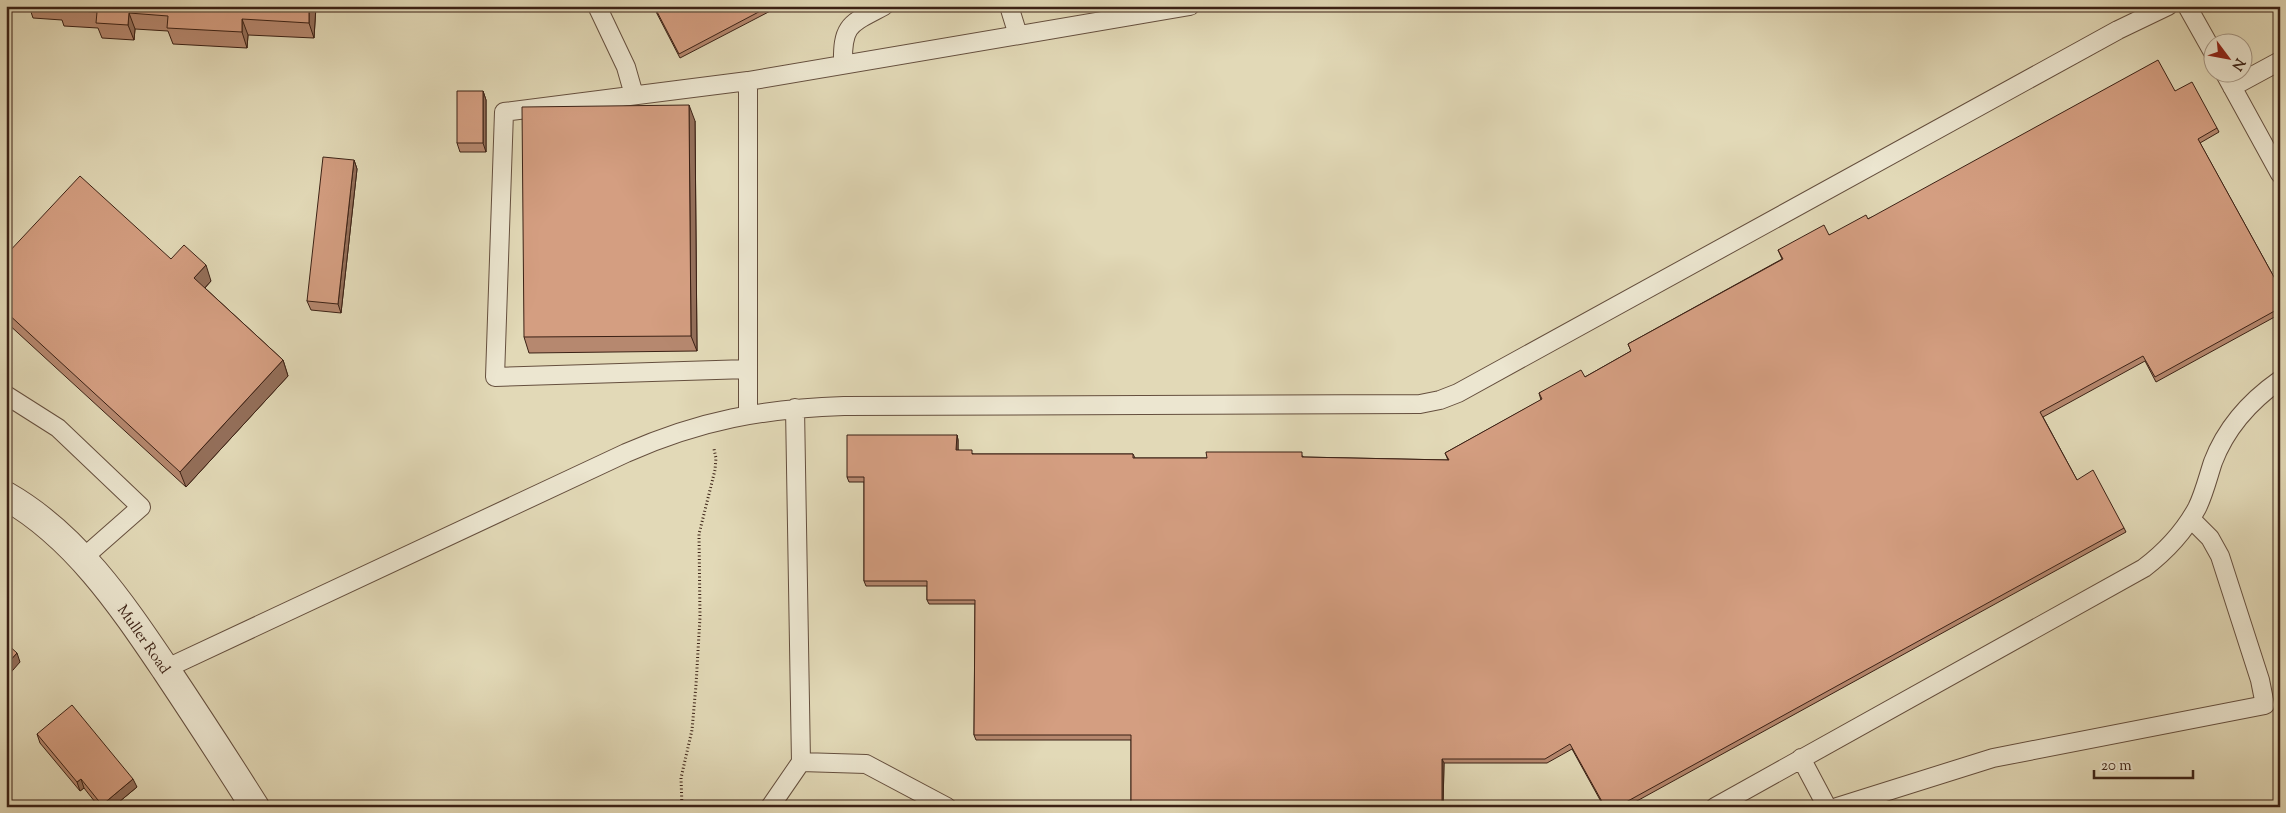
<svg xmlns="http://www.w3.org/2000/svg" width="2286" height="813" viewBox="0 0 2286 813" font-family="'Sorts Mill Goudy',serif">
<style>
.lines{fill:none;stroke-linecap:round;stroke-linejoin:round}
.service-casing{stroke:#654f3e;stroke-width:20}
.tertiary-casing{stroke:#654f3e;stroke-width:30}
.path{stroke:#3b2115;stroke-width:3;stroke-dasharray:1 2.5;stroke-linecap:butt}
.service{stroke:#ece6d0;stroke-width:18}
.tertiary{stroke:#ece6d0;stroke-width:28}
.wall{fill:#b6886f;stroke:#3b2115}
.shaded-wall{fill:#946f5a;stroke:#3b2115}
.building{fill:#d49e81;stroke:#3b2115}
.labels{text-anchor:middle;stroke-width:4.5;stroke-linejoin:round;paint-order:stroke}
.street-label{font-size:15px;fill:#3b2115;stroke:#ece6d0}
</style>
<rect width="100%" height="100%" fill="#e2d9b7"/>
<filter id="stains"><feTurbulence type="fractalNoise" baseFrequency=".004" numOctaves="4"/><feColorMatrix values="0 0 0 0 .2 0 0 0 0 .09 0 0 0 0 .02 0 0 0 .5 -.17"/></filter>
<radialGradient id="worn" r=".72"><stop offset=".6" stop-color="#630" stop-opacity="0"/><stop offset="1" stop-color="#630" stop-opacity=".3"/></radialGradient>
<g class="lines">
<g class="service-casing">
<path id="service" d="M 597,6 L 626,67 L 634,95
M 1009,6 L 1018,35
M 2187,6 L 2214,54
M 843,65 C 842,24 850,24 884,6
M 2224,72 L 2280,174
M 2232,87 L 2280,61
M 748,369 L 495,377 L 504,112 L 748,81 L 1190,6
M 6,395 L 58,428 L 141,507 L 83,558
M 795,408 L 801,762 L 866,764 L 947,807
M 748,414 L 748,81
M 165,669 L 626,453 C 701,420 762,409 844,406 L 1420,404 L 1440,400 L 1458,393 L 2118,30 L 2168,6
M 1801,758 L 1827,807
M 770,807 L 801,762
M 1715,807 L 2144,568 C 2165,552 2184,532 2197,508 C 2204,494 2208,477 2213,462 C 2226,428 2250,401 2280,380
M 1837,807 L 1993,758 L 2265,705 L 2260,680 L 2220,556 L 2210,538 L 2191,519"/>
</g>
<g class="tertiary-casing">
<path id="tertiary" d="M 6,496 C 76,536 122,605 166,670 C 196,715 226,761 255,807"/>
</g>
<path class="path" d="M 682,807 L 681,778 L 692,730 L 696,685 L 700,617 L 699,534 L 715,470 L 716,458 L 714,449"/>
<use href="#service" class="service"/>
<use href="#tertiary" class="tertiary"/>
</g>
<path class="wall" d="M 29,6 L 316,6 L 314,38 L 248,35 L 247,48 L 173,44 L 168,31 L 135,29 L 134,40 L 102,38 L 98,28 L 64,26 L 62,20 L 33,18 Z
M 653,6 L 780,6 L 680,58 Z
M 483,91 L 486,100 L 486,152 L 460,152 L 457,143 Z
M 2175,91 L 2217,128 L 2219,132 L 2200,143 L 2280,288 L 2280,314 L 2156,382 L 2145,361 L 2043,417 L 2077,480 L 2124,528 L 2126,532 L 1626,807 L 1604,807 L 1572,749 L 1547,763 L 1444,763 L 1443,807 L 1131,807 L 1131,740 L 976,740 L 974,735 L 975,604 L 929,604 L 927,600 L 927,586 L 866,586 L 864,581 L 864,482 L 849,482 L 847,477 L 957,435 L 958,440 L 958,450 L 974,454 L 1133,454 L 1135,458 L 1207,458 L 1303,456 L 1303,457 L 1448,460 L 1445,453 L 1541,400 L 1539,393 L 1585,377 L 1631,351 L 1628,344 L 1782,259 L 1778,250 L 1829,235 Z
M 695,121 L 697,351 L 529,353 L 524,337 Z
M 354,160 L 357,169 L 341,313 L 311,310 L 307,301 Z
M 6,255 L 171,259 L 211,281 L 205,288 L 283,360 L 288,376 L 186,487 L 6,322 Z
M 37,734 L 137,787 L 113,807 L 99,807 L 84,788 L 80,791 L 40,743 Z"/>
<path class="shaded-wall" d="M 309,6 L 316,6 L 314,38 L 309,23 Z
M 129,13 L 135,29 L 134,40 L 128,25 Z
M 242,19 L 248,35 L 247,48 L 242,32 Z
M 483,91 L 486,100 L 486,152 L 483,143 Z
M 689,105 L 695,121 L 697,351 L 691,336 Z
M 354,160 L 357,169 L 341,313 L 338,304 Z
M 206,265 L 211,281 L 199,294 L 194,278 Z
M 283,360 L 288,376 L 186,487 L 180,472 Z
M 957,435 L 958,440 L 958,455 L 956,450 Z
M 17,653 L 20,662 L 6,678 L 6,665 Z
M 1442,759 L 1444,763 L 1443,807 L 1442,807 Z
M 81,779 L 84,788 L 80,791 L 77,782 Z
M 133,779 L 137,787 L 113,807 L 102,807 L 102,805 Z"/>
<path class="building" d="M 59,6 L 309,6 L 309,23 L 242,19 L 242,32 L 167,28 L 168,16 L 129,13 L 128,25 L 96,23 L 97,12 L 59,10 Z
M 654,6 L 770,6 L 679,54 Z
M 2158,60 L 2175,91 L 2192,82 L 2217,128 L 2198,139 L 2280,288 L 2280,308 L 2155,377 L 2143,356 L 2040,412 L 2077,480 L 2093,470 L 2124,528 L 1617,807 L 1605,807 L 1570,744 L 1545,759 L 1442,759 L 1442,807 L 1131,807 L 1131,735 L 974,735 L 975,600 L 927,600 L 927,581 L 864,581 L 864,477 L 847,477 L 847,435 L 957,435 L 956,450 L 972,450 L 972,454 L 1133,454 L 1133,458 L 1207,458 L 1206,452 L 1302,452 L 1302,457 L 1449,460 L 1445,453 L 1542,399 L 1539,393 L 1581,370 L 1585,377 L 1631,351 L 1628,344 L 1783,259 L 1778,250 L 1824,225 L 1829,235 L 1866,215 L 1868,219 Z
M 457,91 L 483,91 L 483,143 L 457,143 Z
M 689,105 L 691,336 L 524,337 L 522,107 Z
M 323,157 L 354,160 L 338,304 L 307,301 Z
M 80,176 L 171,259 L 184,245 L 206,265 L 194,278 L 283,360 L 180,472 L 6,312 L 6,255 Z
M 6,643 L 17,653 L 6,665 Z
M 72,705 L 133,779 L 102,805 L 81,779 L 77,782 L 37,734 Z"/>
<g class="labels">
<g class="street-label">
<text transform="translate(144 639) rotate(55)" y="5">Muller Road</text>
</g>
</g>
<rect width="2286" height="813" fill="none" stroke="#e2d9b7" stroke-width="25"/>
<rect x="8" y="8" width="2271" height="798" fill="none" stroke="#3b2115" stroke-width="2.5"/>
<rect x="12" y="12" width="2261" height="788" fill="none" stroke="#3b2115"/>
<g transform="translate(2228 58) rotate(122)"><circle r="24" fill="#ece6d0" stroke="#a59785"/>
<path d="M0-4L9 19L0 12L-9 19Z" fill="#8f2418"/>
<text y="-8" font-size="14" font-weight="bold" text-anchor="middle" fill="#3b2115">N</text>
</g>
<path d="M2094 770v8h99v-8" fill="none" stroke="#3b2115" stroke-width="2.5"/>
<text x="2101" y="770" font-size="15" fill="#3b2115" stroke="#ece6d0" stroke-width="4" paint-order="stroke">20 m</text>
<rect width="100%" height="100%" filter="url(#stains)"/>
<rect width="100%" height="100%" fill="url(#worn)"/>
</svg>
